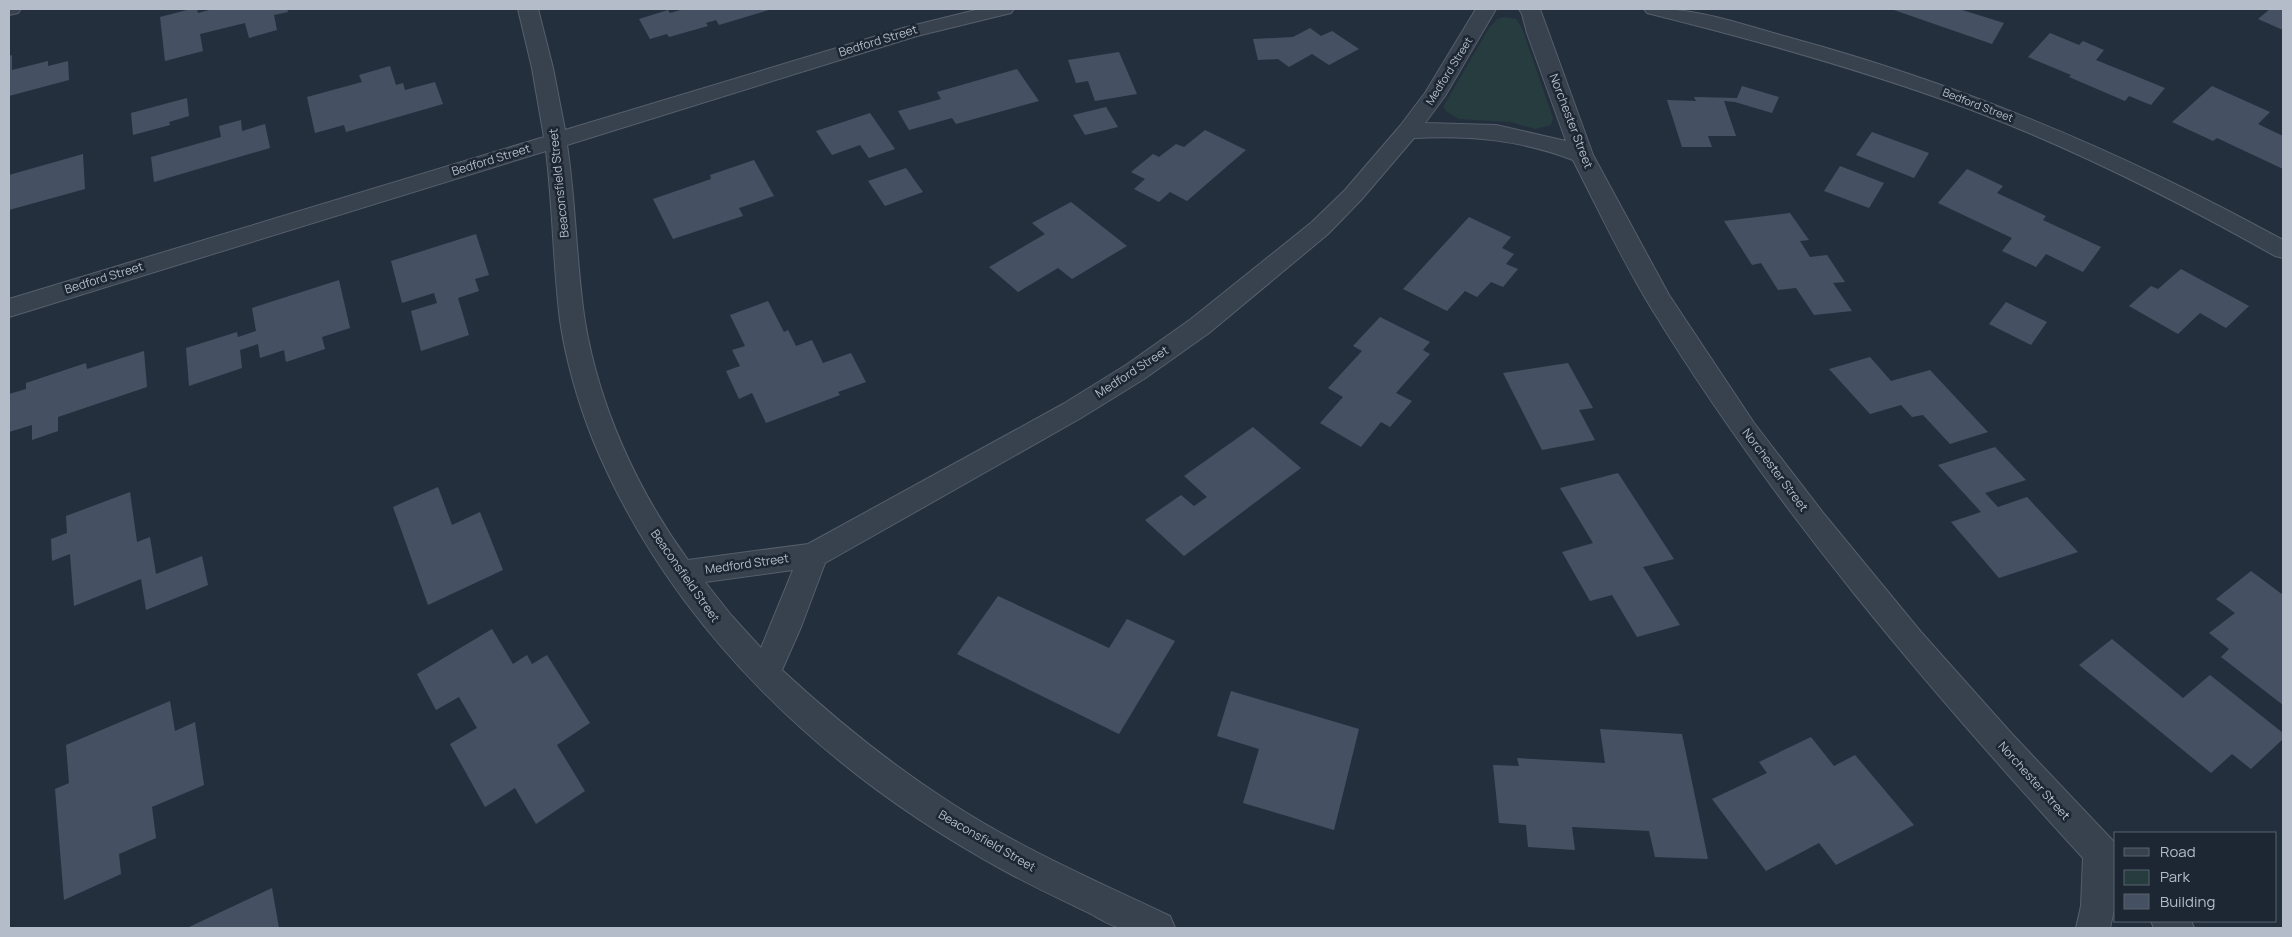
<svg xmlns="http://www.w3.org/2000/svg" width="2292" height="937" viewBox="0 0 2292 937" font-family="Manrope,sans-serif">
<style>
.green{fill:#263c3f}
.building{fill:#455162}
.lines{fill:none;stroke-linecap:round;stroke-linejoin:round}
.minor-casing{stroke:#565f6c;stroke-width:2}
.minor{fill:#38414e;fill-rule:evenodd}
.labels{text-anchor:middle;stroke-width:5;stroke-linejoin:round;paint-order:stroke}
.far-street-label{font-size:11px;fill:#b4bcc9;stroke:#1d2633}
.street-label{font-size:12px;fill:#b4bcc9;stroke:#1d2633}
</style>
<rect width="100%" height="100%" fill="#242f3e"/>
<path class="green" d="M 1505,17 L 1516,19 L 1522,28 L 1553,118 L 1551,125 L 1535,129 L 1511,122 L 1459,119 L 1447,112 L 1443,107 L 1489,28 L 1497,19 Z"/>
<path class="building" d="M 191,9 L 197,9 L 198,13 L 213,9 L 287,9 L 288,12 L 274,15 L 277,30 L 249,38 L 245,23 L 200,34 L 203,51 L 165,61 L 160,17 Z
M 684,9 L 772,9 L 719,25 L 716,20 L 706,23 L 708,26 L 669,37 L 667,34 L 650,39 L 639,19 L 668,10 L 670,13 Z
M 1885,9 L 1959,9 L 2004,23 L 1992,44 L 1891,9 Z
M 2270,9 L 2283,9 L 2283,30 L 2258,19 Z
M 1310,28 L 1321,36 L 1332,31 L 1359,49 L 1329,65 L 1312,54 L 1289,67 L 1278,59 L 1258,60 L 1253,39 L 1293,37 Z
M 2050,33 L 2079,45 L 2083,41 L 2104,50 L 2096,60 L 2165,88 L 2151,105 L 2129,96 L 2125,101 L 2069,77 L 2071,75 L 2028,57 Z
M 1119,52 L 1137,94 L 1095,101 L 1088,81 L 1076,83 L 1068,60 Z
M 12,55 L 12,70 L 48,61 L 48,66 L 68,61 L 69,80 L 9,96 L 9,56 Z
M 390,66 L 396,85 L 403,83 L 405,90 L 435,82 L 443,104 L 346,132 L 344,125 L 315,133 L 307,97 L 362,82 L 359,75 Z
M 1017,69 L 1039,101 L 956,124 L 952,118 L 909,130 L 898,111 L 941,99 L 937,92 Z
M 1742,86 L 1779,97 L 1772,113 L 1735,102 L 1724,101 L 1736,136 L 1708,136 L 1712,147 L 1682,147 L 1667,100 L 1696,101 L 1694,97 L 1737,98 Z
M 2212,86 L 2270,112 L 2258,124 L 2283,136 L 2283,169 L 2217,138 L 2213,141 L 2172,122 Z
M 187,98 L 189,116 L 169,122 L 170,125 L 133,135 L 131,113 Z
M 1106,107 L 1118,127 L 1085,135 L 1073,115 Z
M 870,113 L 895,149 L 869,158 L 860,145 L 832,155 L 816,131 Z
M 241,120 L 242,131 L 265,124 L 270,148 L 154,182 L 151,157 L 221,137 L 219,126 Z
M 1205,130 L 1246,150 L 1187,201 L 1170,192 L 1159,202 L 1134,189 L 1145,179 L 1131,172 L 1153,154 L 1159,157 L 1176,144 L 1184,147 Z
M 1872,132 L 1929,153 L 1914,178 L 1856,155 Z
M 83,154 L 85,189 L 9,210 L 9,175 Z
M 754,160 L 774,196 L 739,208 L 743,216 L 673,239 L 653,199 L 711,179 L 710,175 Z
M 1840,166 L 1884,183 L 1869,208 L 1824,191 Z
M 906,168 L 923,192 L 885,206 L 868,181 Z
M 1967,169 L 2003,186 L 1997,193 L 2046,216 L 2043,220 L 2101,247 L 2083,272 L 2046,254 L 2036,267 L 2002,251 L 2012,238 L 1938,203 Z
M 1071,202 L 1127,246 L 1072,279 L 1058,268 L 1018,292 L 989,267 L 1045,234 L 1032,223 Z
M 1790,213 L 1809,240 L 1800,241 L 1810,257 L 1827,255 L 1845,282 L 1833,283 L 1852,311 L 1814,315 L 1796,288 L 1778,290 L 1761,263 L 1752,265 L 1724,221 Z
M 1469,217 L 1511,237 L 1502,248 L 1514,254 L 1506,264 L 1518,269 L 1503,287 L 1491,282 L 1477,297 L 1465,291 L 1447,311 L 1403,289 Z
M 476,234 L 489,275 L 475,279 L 479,291 L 458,298 L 469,335 L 421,351 L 411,311 L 437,303 L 434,293 L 402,303 L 391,261 Z
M 2181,269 L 2249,306 L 2226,328 L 2200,313 L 2178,334 L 2129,306 L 2151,286 L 2158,289 Z
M 339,280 L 350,328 L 322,337 L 325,349 L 286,362 L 284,350 L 260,358 L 258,344 L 240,350 L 242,368 L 189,386 L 186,348 L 237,332 L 238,337 L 256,331 L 252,308 Z
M 768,301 L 784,332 L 788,330 L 796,346 L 812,340 L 823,363 L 851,353 L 866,382 L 838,392 L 840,395 L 766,423 L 752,393 L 739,399 L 726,371 L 740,366 L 732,350 L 745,346 L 730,315 Z
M 2006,302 L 2047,322 L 2031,345 L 1989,324 Z
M 1380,317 L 1430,342 L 1423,350 L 1430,354 L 1396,393 L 1412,401 L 1390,427 L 1381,422 L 1361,447 L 1320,423 L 1343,397 L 1328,388 L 1362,351 L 1353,346 Z
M 144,351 L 147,387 L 58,417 L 58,431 L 32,440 L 32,425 L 9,432 L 9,394 L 26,389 L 26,383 L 86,363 L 87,369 Z
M 1870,357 L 1891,381 L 1930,370 L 1988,432 L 1950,444 L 1923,415 L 1912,417 L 1901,405 L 1870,414 L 1829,369 Z
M 1568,363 L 1593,408 L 1579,410 L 1595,440 L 1542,450 L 1503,373 Z
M 1253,427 L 1301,468 L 1184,556 L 1145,520 L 1181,495 L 1194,506 L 1207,497 L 1184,476 Z
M 1995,447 L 2026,480 L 1985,493 L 1998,507 L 2027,497 L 2078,552 L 1999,578 L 1951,522 L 1981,512 L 1938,465 Z
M 1618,473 L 1674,559 L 1643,567 L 1680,625 L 1637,637 L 1612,595 L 1590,601 L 1562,552 L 1593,543 L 1560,488 Z
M 438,487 L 452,525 L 480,512 L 503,570 L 428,605 L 393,507 Z
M 130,492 L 137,542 L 150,537 L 156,574 L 202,556 L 208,585 L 146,610 L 141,579 L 74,606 L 70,554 L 52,561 L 51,539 L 67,533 L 66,516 Z
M 2251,571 L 2283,595 L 2283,705 L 2221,657 L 2229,649 L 2209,633 L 2235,613 L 2216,599 Z
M 998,596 L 1109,648 L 1127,619 L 1175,641 L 1119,734 L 957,654 Z
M 492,629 L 513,664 L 527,655 L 532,664 L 547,655 L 590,723 L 557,745 L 585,791 L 536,824 L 515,788 L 485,807 L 450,744 L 477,728 L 459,697 L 436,710 L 417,674 Z
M 2112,639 L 2183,698 L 2210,675 L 2283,733 L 2283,739 L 2251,769 L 2232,754 L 2211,773 L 2079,665 Z
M 1231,691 L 1359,729 L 1334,830 L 1243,803 L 1259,749 L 1217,736 Z
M 170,701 L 175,731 L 195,722 L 204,785 L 152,807 L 156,838 L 119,854 L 121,874 L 64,900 L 55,789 L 69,783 L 66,745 Z
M 1600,729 L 1682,734 L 1708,859 L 1655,857 L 1649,831 L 1572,827 L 1575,850 L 1528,847 L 1526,825 L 1499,823 L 1493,765 L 1519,766 L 1517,758 L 1605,763 Z
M 1811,737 L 1834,766 L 1855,755 L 1914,825 L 1836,865 L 1819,843 L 1766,871 L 1712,799 L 1767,773 L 1759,762 Z
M 272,888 L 279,928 L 187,928 Z"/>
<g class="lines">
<g class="minor-casing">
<path id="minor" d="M 9,9 L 21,9 L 18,13 L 9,15 Z
M 518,9 L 538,9 L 553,68 L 565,130 L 903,28 L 980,9 L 1014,9 L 1011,13 L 917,36 L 567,145 C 576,203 576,263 585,322 C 599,406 637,490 688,560 L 808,544 L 1063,404 L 1126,365 L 1191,319 L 1312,222 L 1345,190 L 1400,126 L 1425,93 L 1476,9 L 1496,9 L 1445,96 L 1425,123 L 1496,125 L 1566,141 L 1527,33 L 1522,14 L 1519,9 L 1540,9 L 1593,155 L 1669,295 L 1754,423 L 1824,514 L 1921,632 L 2012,734 L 2116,844 L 2115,906 L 2110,928 L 2076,928 L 2081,906 L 2083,858 C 1925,685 1773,507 1650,306 C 1622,260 1598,209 1573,160 C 1521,140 1470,135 1414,138 L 1361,200 L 1328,234 L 1209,333 L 1144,379 L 1081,418 L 825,563 L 801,627 L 782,670 C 835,719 890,764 951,803 C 1020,848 1096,881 1170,916 L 1175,928 C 1158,928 1137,932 1121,928 C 1111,926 1100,919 1091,914 C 1062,900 1032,886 1003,870 C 827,774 671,629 593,440 C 578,402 566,361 560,320 C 553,264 553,207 546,151 L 9,317 L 9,299 L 544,137 L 532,68 ZM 793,570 L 761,648 L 731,615 L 705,582 Z
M 1644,9 C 1693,6 1744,25 1791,38 C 1964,85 2127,154 2283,240 L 2283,258 L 2275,256 C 2176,200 2075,149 1969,109 C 1863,70 1756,40 1647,13 Z
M 2151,921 L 2191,921 L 2194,928 L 2154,928 Z"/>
</g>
<use href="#minor" class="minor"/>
</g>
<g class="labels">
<g class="far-street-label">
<text transform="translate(1449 71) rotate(-58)" y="4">Medford Street</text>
<text transform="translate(1978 105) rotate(21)" y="4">Bedford Street</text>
</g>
<g class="street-label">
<text transform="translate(878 41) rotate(-17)" y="4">Bedford Street</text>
<text transform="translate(1571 121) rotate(69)" y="4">Norchester Street</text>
<text transform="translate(491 160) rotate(-17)" y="4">Bedford Street</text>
<text transform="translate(559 183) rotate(-96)" y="4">Beaconsfield Street</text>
<text transform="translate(104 278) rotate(-17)" y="4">Bedford Street</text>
<text transform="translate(1132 372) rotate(-33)" y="4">Medford Street</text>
<text transform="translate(1775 470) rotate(53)" y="4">Norchester Street</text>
<text transform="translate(747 564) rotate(-8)" y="4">Medford Street</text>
<text transform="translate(685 576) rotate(55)" y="4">Beaconsfield Street</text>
<text transform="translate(2034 781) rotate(48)" y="4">Norchester Street</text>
<text transform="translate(987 841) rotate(30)" y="4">Beaconsfield Street</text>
</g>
</g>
<rect width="2292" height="937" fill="none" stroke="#b4bcc9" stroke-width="20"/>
<rect x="2114" y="832" width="162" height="90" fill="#1d2633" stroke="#59626f"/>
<rect x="2124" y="848" width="25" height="8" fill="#38414e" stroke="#59626f"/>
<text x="2160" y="857" font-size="15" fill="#b4bcc9">Road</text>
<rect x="2124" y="870" width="25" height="15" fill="#263c3f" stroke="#59626f"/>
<text x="2160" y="882" font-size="15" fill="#b4bcc9">Park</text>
<rect x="2124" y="894" width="25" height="15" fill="#455162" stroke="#59626f"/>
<text x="2160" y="907" font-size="15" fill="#b4bcc9">Building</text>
</svg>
